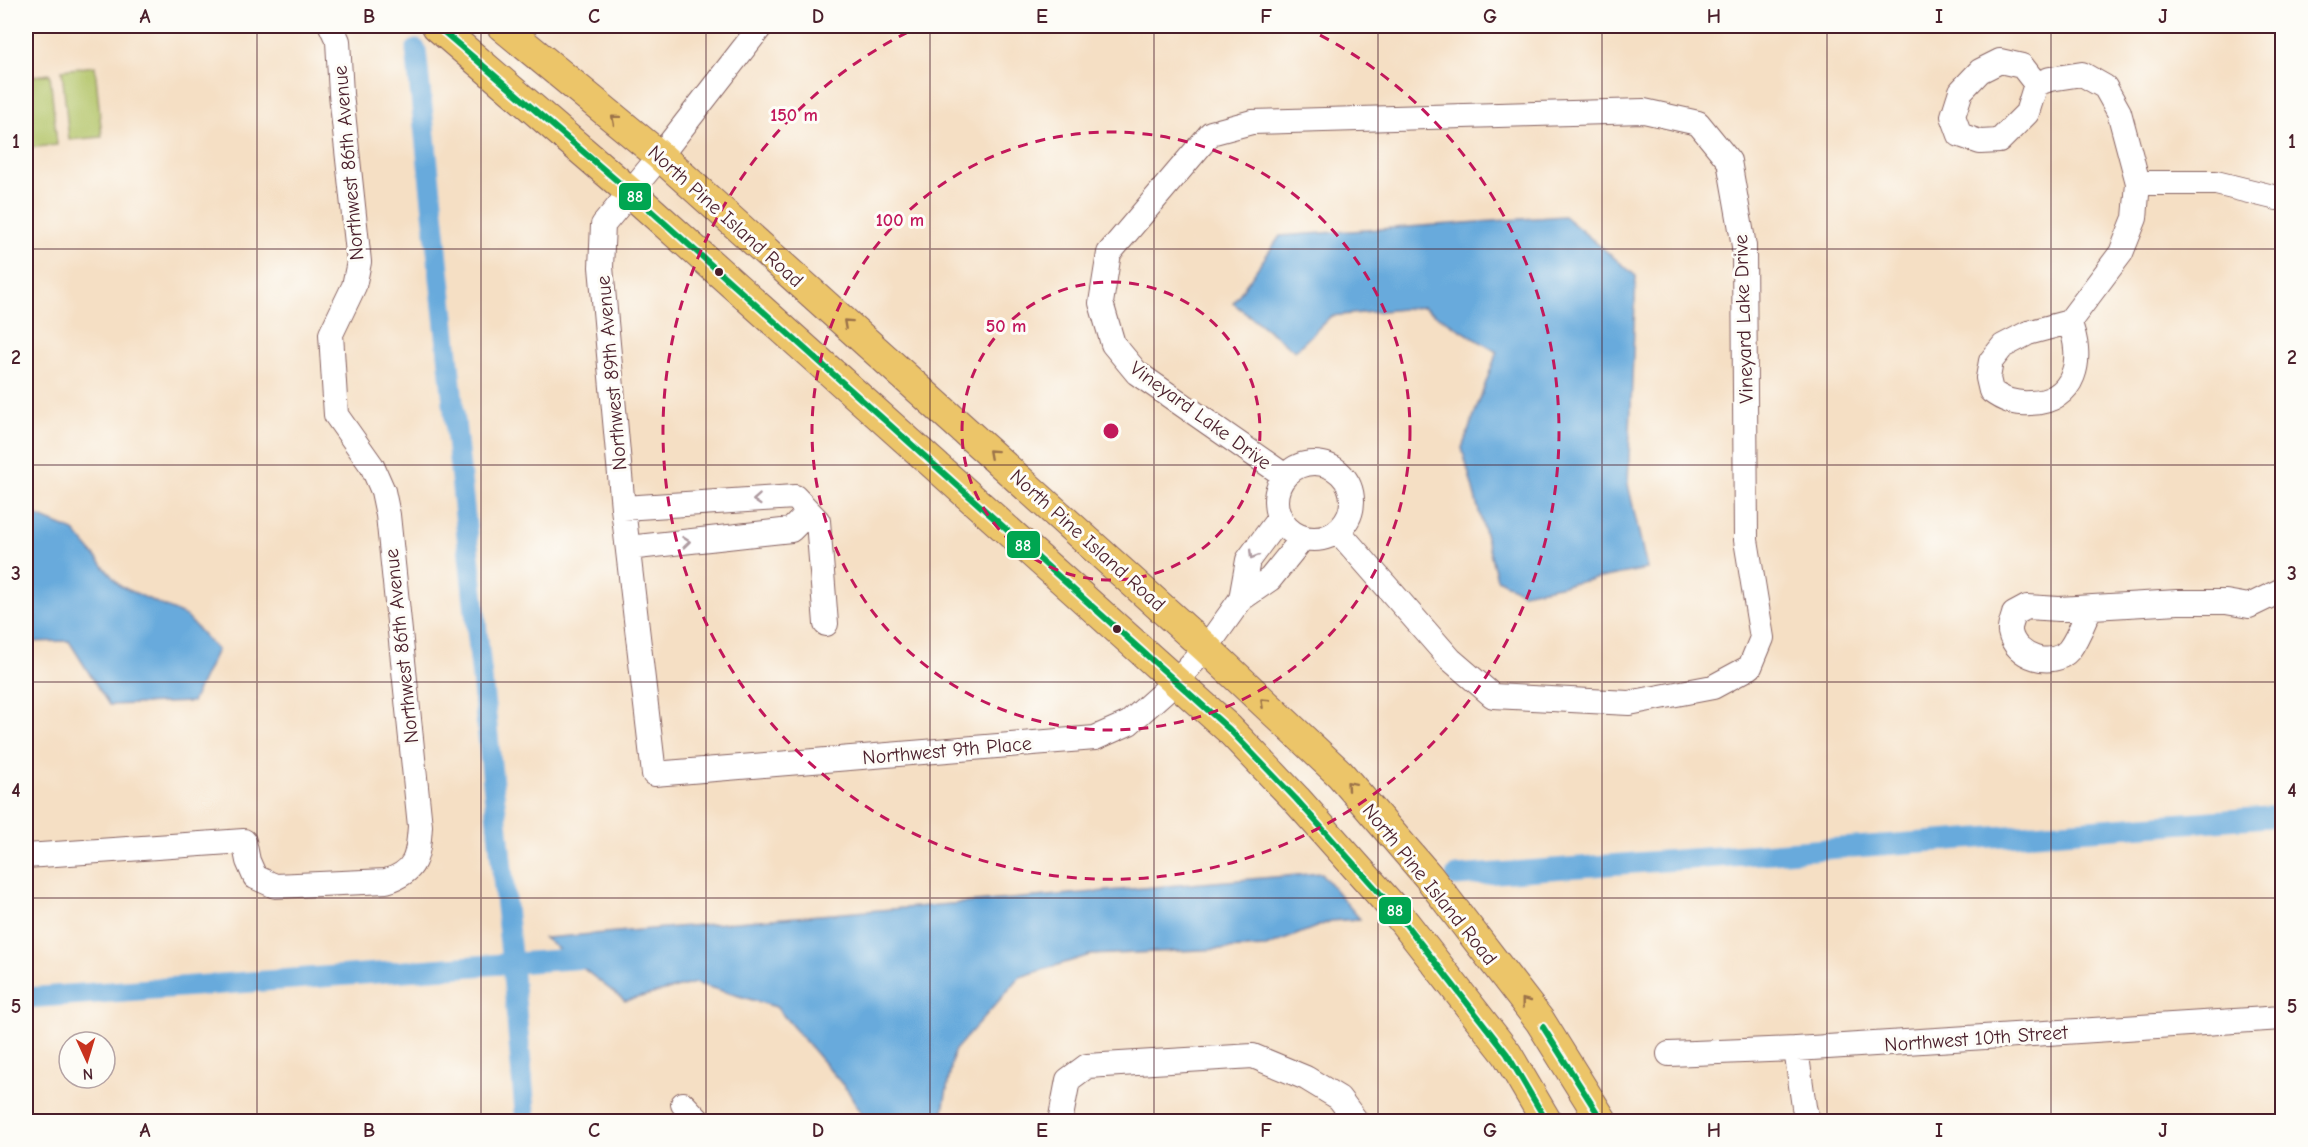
<svg xmlns="http://www.w3.org/2000/svg" width="2308" height="1147" viewBox="0 0 2308 1147" font-family="'Comic Neue',sans-serif">
<style>
.green{fill:#b2c468;stroke:#7e724a;stroke-width:1.5}
.water{fill:#67aadc;stroke:#586484;stroke-width:1.5}
.lines{fill:none;stroke-linecap:round;stroke-linejoin:round}
.canal{stroke:#67aadc;stroke-width:21}
.minor-casing{stroke:#866261;stroke-width:26}
.major-casing{stroke:#866261;stroke-width:32}
.minor{stroke:#fff;stroke-width:24}
.major{stroke:#ecc569;stroke-width:30}
.bus-1-casing{stroke:#fdfcf7;stroke-width:10}
.bus-1{stroke:#00a651;stroke-width:6}
.oneway{stroke:#9b724a}
.oneway2{stroke:#ae9aa0}
.grid{fill:none;stroke:#4a1f2b;stroke-width:1.5;stroke-opacity:0.55}
.ring{fill:none;stroke:#c2185b;stroke-width:3;stroke-dasharray:10 8}
.bus-dot{fill:#4a1f2b;stroke:#fdfcf7;stroke-width:2}
.labels{text-anchor:middle;stroke-width:6;stroke-linejoin:round;paint-order:stroke}
.street-label{font-size:20px;fill:#4a1f2b;stroke:#fdfcf7}
.centre{fill:#c2185b;stroke:#fdfcf7;stroke-width:3}
.ring-label{font-size:18px;text-anchor:middle;font-weight:bold;fill:#c2185b;stroke:#fdfcf7;stroke-width:6;stroke-linejoin:round;paint-order:stroke}
.line-badge{stroke:#fdfcf7;stroke-width:2}
.badge-label{font-size:16px;text-anchor:middle;font-weight:bold;fill:#fff}
.neatline{fill:none;stroke:#4a1f2b;stroke-width:2}
.grid-label{font-size:20px;text-anchor:middle;font-weight:bold;fill:#4a1f2b}
</style>
<rect width="100%" height="100%" fill="#fdfcf7"/>
<filter id="ink" filterUnits="userSpaceOnUse"><feTurbulence type="fractalNoise" baseFrequency=".0167" numOctaves="2"/><feDisplacementMap in="SourceGraphic" scale="12" xChannelSelector="R" yChannelSelector="G"/><feConvolveMatrix kernelMatrix="1 2 1 2 8 2 1 2 1" color-interpolation-filters="sRGB"/></filter>
<filter id="wash" filterUnits="userSpaceOnUse"><feTurbulence type="fractalNoise" baseFrequency=".008" numOctaves="4" result="noise"/><feDisplacementMap in="SourceGraphic" scale="24" xChannelSelector="R" yChannelSelector="G"/><feGaussianBlur stdDeviation="1.35" result="paint"/><feColorMatrix in="noise" values="0 0 0 0 0 0 0 0 0 0 0 0 0 0 0 0 0 1.4 0 .05"/><feComposite in="paint" operator="in"/></filter>
<g filter="url(#wash)">
<rect width="100%" height="100%" fill="#f5dfc4"/>
<path class="green" d="M 95,66 L 102,137 L 69,140 L 62,70 Z
M 50,74 L 57,145 L 26,148 L 26,77 Z"/>
<path class="water" d="M 1564,216 L 1636,276 L 1628,484 L 1647,569 L 1523,593 L 1497,579 L 1462,448 L 1497,352 L 1423,307 L 1331,316 L 1295,351 L 1233,303 L 1280,236 Z
M 26,447 L 35,515 L 74,531 L 120,586 L 186,616 L 217,650 L 192,702 L 109,705 L 69,641 L 26,642 Z
M 1321,873 L 1360,919 L 1331,921 L 1266,947 L 1090,955 L 1020,977 L 954,1051 L 941,1121 L 866,1121 L 848,1091 L 776,1007 L 695,983 L 625,1001 L 544,938 Z"/>
<g class="lines">
<path class="canal" d="M 416,50 L 512,964 L 526,1122
M 1456,876 L 2282,816
M 26,998 L 600,957"/>
</g>
</g>
<g filter="url(#ink)">
<g class="lines">
<g class="minor-casing">
<path id="minor" d="M 761,26 L 660,156 L 603,225 L 601,267 L 623,508 L 654,774 L 1095,738 L 1129,723 L 1176,681 L 1206,648 L 1241,599 L 1270,579 L 1303,538
M 2036,84 L 2027,113 L 1999,141 L 1980,142 L 1960,135 L 1953,116 L 1961,91 L 1980,71 L 2000,61 L 2022,66 L 2036,84 L 2050,79 L 2082,74 L 2105,87 L 2119,112 L 2138,183 L 2135,218 L 2121,253 L 2069,322 L 2028,333 L 2003,346 L 1991,361 L 1988,378 L 1991,391 C 2003,400 2014,404 2030,403 C 2076,402 2085,358 2069,322
M 2138,183 L 2216,183 L 2277,198 L 2282,196
M1276 501a38 38 0 1 1 76 0a38 38 0 1 1-76 0Z
M 1285,476 L 1137,373 L 1113,344 L 1101,303 L 1109,253 L 1211,133 L 1252,122 L 1644,111 L 1698,123 L 1729,161 L 1744,246 L 1746,540 L 1762,638 L 1750,667 L 1713,687 L 1629,703 L 1493,696 L 1450,659 L 1338,531
M 623,508 L 795,497 L 818,521 L 826,624
M 628,548 L 791,530 L 809,512
M 1241,599 L 1248,560 L 1280,517
M 2090,608 C 2084,621 2078,638 2069,650 C 2053,669 2015,658 2010,632 C 2009,627 2013,619 2014,614 L 2027,607 L 2059,609 L 2178,602 L 2226,602 L 2249,606 L 2282,590
M 26,856 L 244,841 L 248,861 L 255,877 L 275,886 L 386,881 C 417,872 418,855 420,826 L 388,515 L 383,491 L 372,466 L 336,415 L 331,334 L 354,286 L 359,262 L 341,94 L 338,41 L 331,26
M 1796,1049 L 1804,1107 L 1808,1122
M 1669,1054 L 1796,1049 L 2282,1018
M 683,1104 L 700,1122
M 1060,1122 L 1068,1080 L 1087,1066 L 1253,1056 L 1306,1078 L 1339,1098 L 1357,1122"/>
</g>
<g class="major-casing">
<path id="major" d="M 437,26 L 630,192 L 1229,729 L 1296,799 L 1393,908 L 1507,1054 L 1547,1122
M 502,26 L 660,156 L 1206,648 L 1340,774 L 1428,876 L 1540,1021 L 1603,1122"/>
</g>
<use href="#minor" class="minor"/>
<use href="#major" class="major"/>
<g class="bus-1-casing">
<path id="bus-1" d="M 437,26 L 630,192 L 1229,729 L 1296,799 L 1393,908 L 1507,1054 L 1547,1122
M 1543,1027 L 1603,1122"/>
</g>
<use href="#bus-1" class="bus-1"/>
</g>
<defs><path id="oneway-chevron" d="M-2-3.5L2.5 0L-2 3.5" fill="none" stroke-width="1.6" stroke-linecap="round" stroke-linejoin="round" transform="scale(1.5)"/></defs>
<g class="oneway">
<use href="#oneway-chevron" transform="translate(615 119) rotate(-140)"/>
<use href="#oneway-chevron" transform="translate(847 323) rotate(-138)"/>
<use href="#oneway-chevron" transform="translate(992 453) rotate(-138)"/>
<use href="#oneway-chevron" transform="translate(1264 702) rotate(-137)"/>
<use href="#oneway-chevron" transform="translate(1350 785) rotate(-131)"/>
<use href="#oneway-chevron" transform="translate(1525 1002) rotate(-128)"/>
</g>
<g class="oneway2">
<use href="#oneway-chevron" transform="translate(757 500) rotate(176)"/>
<use href="#oneway-chevron" transform="translate(686 542) rotate(-6)"/>
<use href="#oneway-chevron" transform="translate(1253 555) rotate(122)"/>
</g>
</g>
<path class="grid" d="M 257,26 L 257,1122M 481,26 L 481,1122M 706,26 L 706,1122M 930,26 L 930,1122M 1154,26 L 1154,1122M 1378,26 L 1378,1122M 1602,26 L 1602,1122M 1827,26 L 1827,1122M 2051,26 L 2051,1122M 26,249 L 2282,249M 26,465 L 2282,465M 26,682 L 2282,682M 26,898 L 2282,898"/>
<g class="ring">
<circle cx="1111" cy="431" r="149"/>
<circle cx="1111" cy="431" r="299"/>
<path d="M1304 27A448 448 0 1 1 918 27"/>
</g>
<g class="bus-dot">
<circle cx="719" cy="272" r="5"/>
<circle cx="1117" cy="629" r="5"/>
</g>
<g class="labels">
<g class="street-label">
<text transform="translate(348 163) rotate(-95)" y="7">Northwest 86th Avenue</text>
<text transform="translate(726 216) rotate(42)" y="7">North Pine Island Road</text>
<text transform="translate(1743 319) rotate(-92)" y="7">Vineyard Lake Drive</text>
<text transform="translate(611 373) rotate(-95)" y="7">Northwest 89th Avenue</text>
<text transform="translate(1201 415) rotate(36)" y="7">Vineyard Lake Drive</text>
<text transform="translate(1088 540) rotate(42)" y="7">North Pine Island Road</text>
<text transform="translate(401 646) rotate(-96)" y="7">Northwest 86th Avenue</text>
<text transform="translate(947 750) rotate(-5)" y="7">Northwest 9th Place</text>
<text transform="translate(1430 884) rotate(51)" y="7">North Pine Island Road</text>
<text transform="translate(1976 1038) rotate(-4)" y="7">Northwest 10th Street</text>
</g>
</g>
<circle cx="1111" cy="431" r="9" class="centre"/>
<g class="ring-label">
<text x="794" y="121">150 m</text>
<text x="900" y="226">100 m</text>
<text x="1006" y="332">50 m</text>
</g>
<g class="line-badge">
<rect x="618" y="182" width="34" height="29" rx="6" fill="#00a651"/>
<rect x="1006" y="530" width="35" height="29" rx="6" fill="#00a651"/>
<rect x="1378" y="896" width="34" height="29" rx="6" fill="#00a651"/>
</g>
<g class="badge-label">
<text x="635" y="202">88</text>
<text x="1023" y="551">88</text>
<text x="1395" y="916">88</text>
</g>
<rect width="2308" height="1147" fill="none" stroke="#fdfcf7" stroke-width="66"/>
<g transform="translate(87 1060) rotate(176)"><circle r="28" fill="#fdfcf7" stroke="#b5a4a5" stroke-width="1.5"/>
<path d="M0-4.5L10 22L0 15L-10 22Z" fill="#c8321e"/>
<text y="-9" font-size="16" font-weight="bold" text-anchor="middle" fill="#4a1f2b">N</text>
</g>
<rect x="33" y="33" width="2242" height="1081" class="neatline"/>
<g class="grid-label">
<text x="145" y="23">A</text>
<text x="369" y="23">B</text>
<text x="594" y="23">C</text>
<text x="818" y="23">D</text>
<text x="1042" y="23">E</text>
<text x="1266" y="23">F</text>
<text x="1490" y="23">G</text>
<text x="1714" y="23">H</text>
<text x="1939" y="23">I</text>
<text x="2163" y="23">J</text>
<text x="16" y="148">1</text>
<text x="2292" y="148">1</text>
<text x="16" y="364">2</text>
<text x="2292" y="364">2</text>
<text x="16" y="580">3</text>
<text x="2292" y="580">3</text>
<text x="16" y="797">4</text>
<text x="2292" y="797">4</text>
<text x="16" y="1013">5</text>
<text x="2292" y="1013">5</text>
<text x="145" y="1137">A</text>
<text x="369" y="1137">B</text>
<text x="594" y="1137">C</text>
<text x="818" y="1137">D</text>
<text x="1042" y="1137">E</text>
<text x="1266" y="1137">F</text>
<text x="1490" y="1137">G</text>
<text x="1714" y="1137">H</text>
<text x="1939" y="1137">I</text>
<text x="2163" y="1137">J</text>
</g>
</svg>
